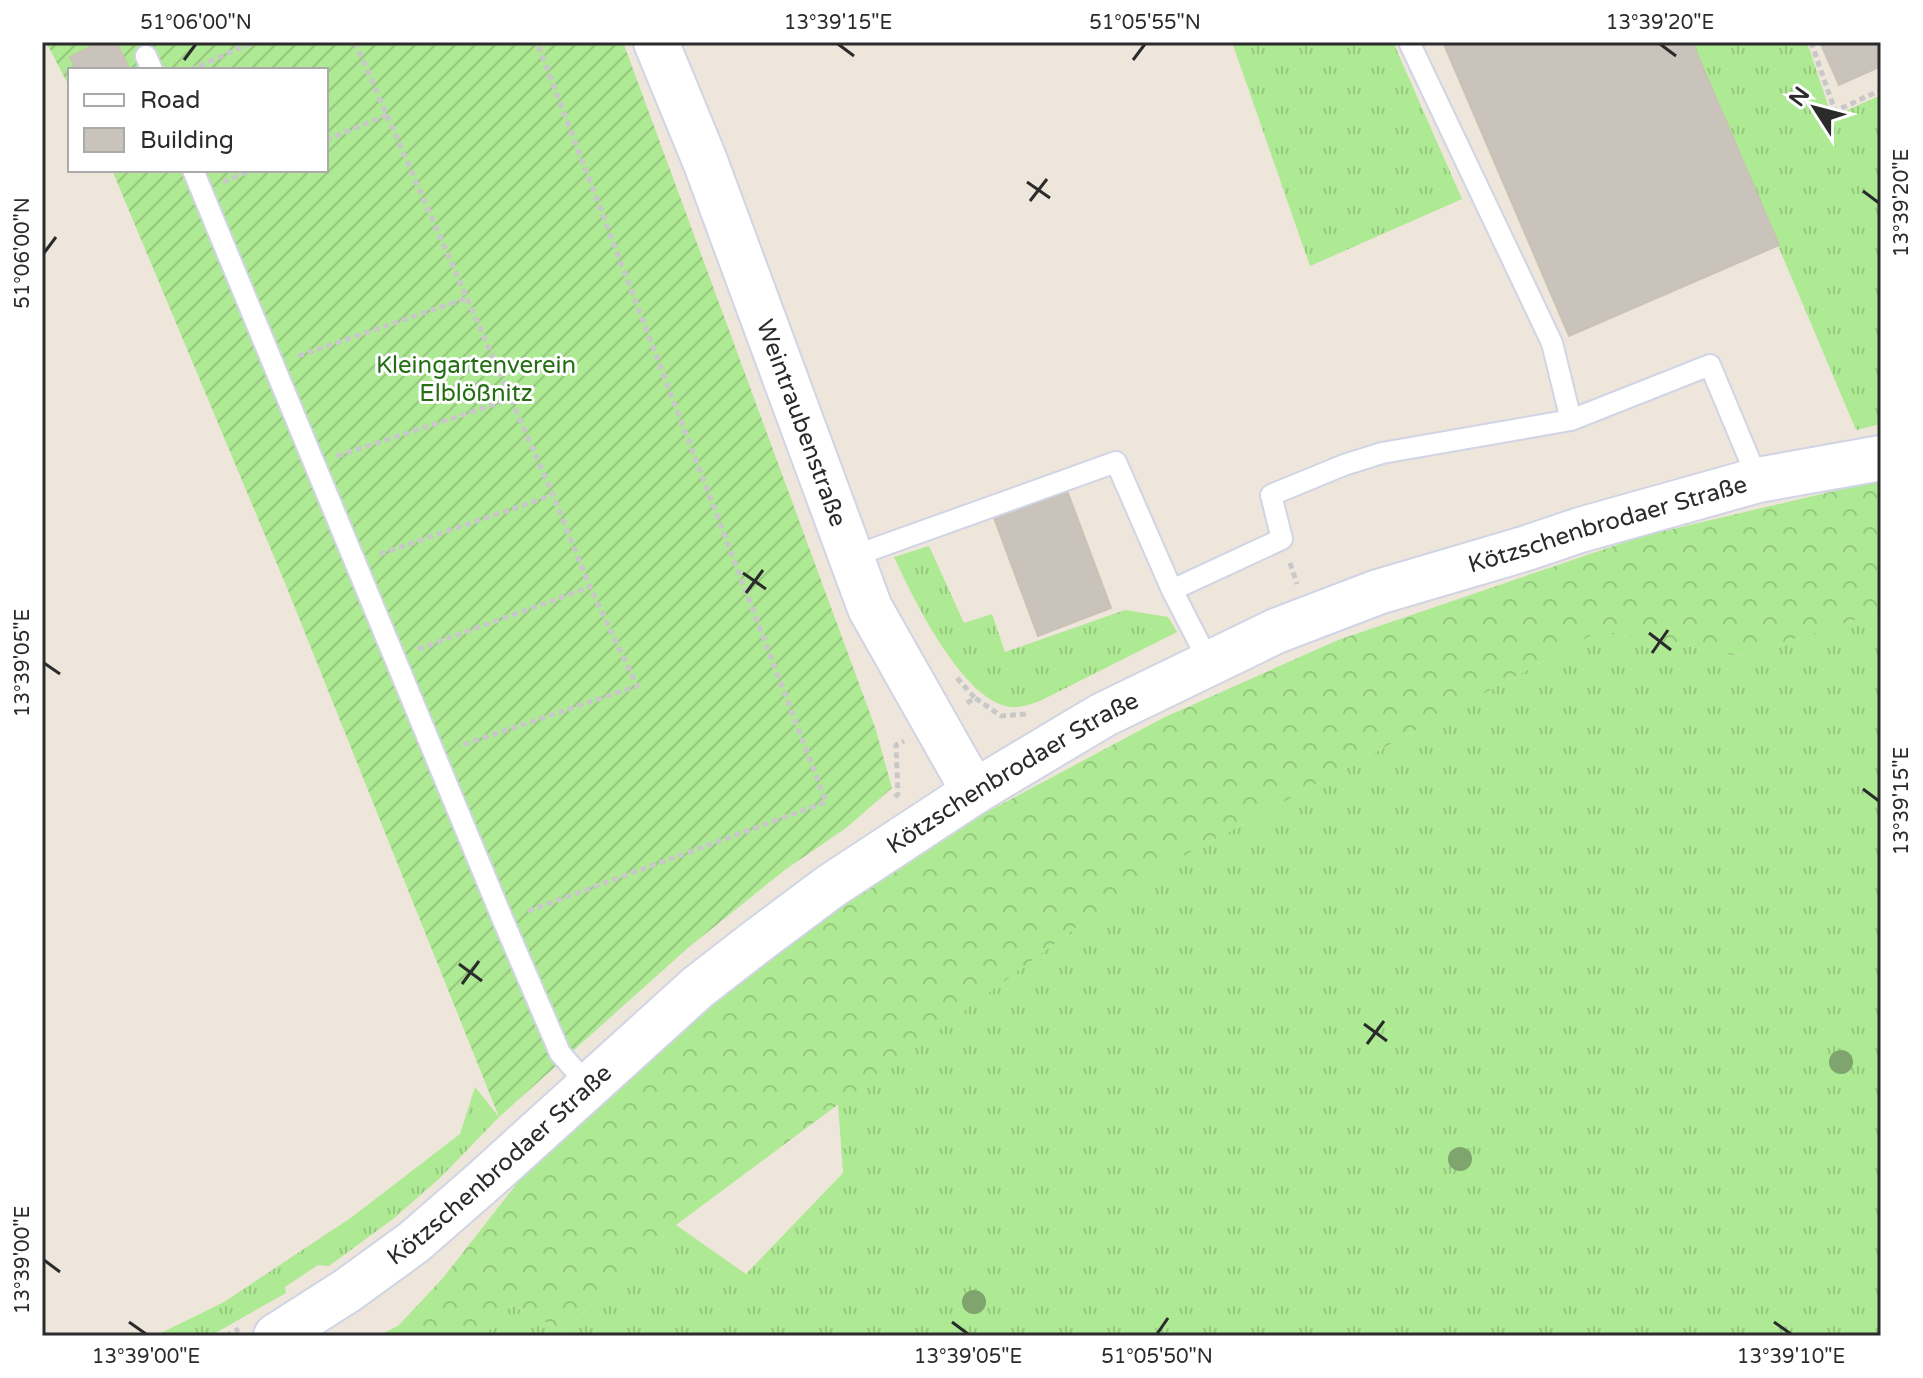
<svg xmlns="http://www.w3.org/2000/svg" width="1923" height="1378" viewBox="0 0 1923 1378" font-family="'Varela Round',sans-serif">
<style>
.grass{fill:url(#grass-tufts)}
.forest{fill:url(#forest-crowns)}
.garden{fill:url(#garden-furrows)}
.building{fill:#c9c3bb;stroke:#c9c3b5;stroke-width:2}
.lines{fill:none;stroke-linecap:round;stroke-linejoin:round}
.lane-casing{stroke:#d0d4e5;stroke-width:24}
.secondary-casing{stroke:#d0d4e5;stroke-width:48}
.path{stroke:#c8c8c8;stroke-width:5;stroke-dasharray:6 4;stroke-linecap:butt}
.lane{stroke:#fff;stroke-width:20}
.secondary{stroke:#fff;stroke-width:44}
.tree{fill:#7fa46e}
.ticks{fill:none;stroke:#2b2b2b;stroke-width:3}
.labels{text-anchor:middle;stroke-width:6;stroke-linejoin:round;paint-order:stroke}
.park-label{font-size:24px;fill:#246e14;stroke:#fff}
.street-label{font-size:24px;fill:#2b2b2b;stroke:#fff}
.neatline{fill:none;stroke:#2b2b2b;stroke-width:3}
.ticks-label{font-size:20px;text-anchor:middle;fill:#2b2b2b}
</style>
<defs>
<pattern id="grass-tufts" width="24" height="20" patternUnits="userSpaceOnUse" patternTransform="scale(2)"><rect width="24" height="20" fill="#aee993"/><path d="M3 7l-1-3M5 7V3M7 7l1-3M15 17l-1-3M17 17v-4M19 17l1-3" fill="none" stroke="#96c87f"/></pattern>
<pattern id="forest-crowns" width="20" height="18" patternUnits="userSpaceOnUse" patternTransform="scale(2)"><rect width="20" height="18" fill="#aee993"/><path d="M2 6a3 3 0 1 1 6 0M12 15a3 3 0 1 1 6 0" fill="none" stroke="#96c87f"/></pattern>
<pattern id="garden-furrows" width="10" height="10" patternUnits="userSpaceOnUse" patternTransform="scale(2)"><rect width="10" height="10" fill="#aee993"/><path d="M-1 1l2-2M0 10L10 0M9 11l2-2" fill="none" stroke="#96c87f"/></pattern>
</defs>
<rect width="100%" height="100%" fill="#eee6db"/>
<path class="grass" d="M 1232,42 L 1393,42 L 1462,199 L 1310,266 Z
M 1692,42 L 1807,42 L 1832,117 L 1881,95 L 1881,424 L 1856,430 Z
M 929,546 L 964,623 L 992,614 L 1005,652 L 1125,610 L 1168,617 L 1177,632 L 1040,701 C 1031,704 1021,708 1010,707 C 962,700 913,598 894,557 Z
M 1881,612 L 1881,1336 L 484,1336 L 511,1305 L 564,1331 L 676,1225 L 746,1274 L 843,1173 L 838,1104 L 1143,878 L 1601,630 L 1738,656 Z
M 475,1087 L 499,1117 L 441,1177 L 393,1219 L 329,1266 L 318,1265 L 285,1287 L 286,1293 L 210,1336 L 155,1336 L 224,1302 L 352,1217 L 460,1134 Z"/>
<path class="forest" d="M 1881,480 L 1881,612 L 1738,656 L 1601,630 L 1143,878 L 676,1225 L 564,1331 L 511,1305 L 484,1336 L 377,1336 L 398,1326 L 443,1278 L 547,1145 L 738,975 L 987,812 L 1163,718 L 1338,640 L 1643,536 Z"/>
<path class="garden" d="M 46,42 L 623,42 L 875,727 L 892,788 L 846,828 L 786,869 L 689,947 L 499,1117 L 285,583 L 112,170 L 326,170 L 326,70 L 70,70 L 70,88 Z"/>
<path class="building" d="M 101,42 L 116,42 L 130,70 L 76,70 L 70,57 Z
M 1443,42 L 1692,42 L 1779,245 L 1569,336 Z
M 1820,42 L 1881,42 L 1881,66 L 1839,85 Z
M 1066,488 L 1111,608 L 1038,636 L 993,515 Z"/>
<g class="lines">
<g class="lane-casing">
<path id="lane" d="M 1409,42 L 1552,343 L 1571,420 L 1710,365 L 1758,480
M 146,56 L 152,70
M 193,170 L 503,920 L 560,1053 L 588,1085
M 851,557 L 1116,462 L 1172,590 L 1209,662
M 1172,590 L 1282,539 L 1271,495 L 1344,465 L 1382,453 L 1571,420"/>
</g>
<g class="secondary-casing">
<g id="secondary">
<path id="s1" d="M 656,42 L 705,161 L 870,608 L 974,792"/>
<path id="s2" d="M 276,1336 L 348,1290 L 414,1242 L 484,1181 L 698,987 L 760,939 L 831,886 L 974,792 L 1103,715 L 1276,631 L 1378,592 L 1527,548 L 1580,530 L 1758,480 L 1881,458"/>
</g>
</g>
<path class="path" d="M 355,42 L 553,495 L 590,587 L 637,686 L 459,746
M 1811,42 L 1835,111 L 1881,90
M 190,70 L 253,42
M 326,140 L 387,115
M 223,182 L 252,170
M 298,356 L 467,298
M 337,456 L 511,399
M 380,554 L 553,495
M 1290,563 L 1297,584
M 418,649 L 590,587
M 957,678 L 975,698
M 967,703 L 975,698 L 1001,716 L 1026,714
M 895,797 L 898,794 L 896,745 L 904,741
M 528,911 L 826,802 L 537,42
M 226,1336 L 239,1329"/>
<use href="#lane" class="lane"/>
<use href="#secondary" class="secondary"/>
</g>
<g class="tree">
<circle cx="1841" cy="1062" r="12"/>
<circle cx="1460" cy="1159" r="12"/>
<circle cx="974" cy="1302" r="12"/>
</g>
<path class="ticks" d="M 838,44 L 854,56M 1660,44 L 1676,56M 184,60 L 196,44M 1133,60 L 1145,44M 1027,182 L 1050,198M 1863,191 L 1879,203M 1030,201 L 1047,179M 44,253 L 56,237M 743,573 L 766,589M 746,593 L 763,570M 1649,633 L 1671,650M 1652,653 L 1668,630M 44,663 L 60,674M 1863,789 L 1879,801M 459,964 L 482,981M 462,984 L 479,961M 1364,1024 L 1387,1041M 1367,1044 L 1384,1021M 44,1260 L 60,1272M 129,1322 L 146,1334M 952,1322 L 968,1334M 1774,1322 L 1791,1334M 1157,1334 L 1168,1318"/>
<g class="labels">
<g class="park-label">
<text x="476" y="373">Kleingartenverein<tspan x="476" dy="28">Elblößnitz</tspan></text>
</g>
<g class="street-label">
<text dy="8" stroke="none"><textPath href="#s1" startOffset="408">Weintraubenstraße</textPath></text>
<text dy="8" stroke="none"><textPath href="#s2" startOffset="1578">Kötzschenbrodaer Straße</textPath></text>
<text dy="8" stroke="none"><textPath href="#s2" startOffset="930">Kötzschenbrodaer Straße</textPath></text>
<text dy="8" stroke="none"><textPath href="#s2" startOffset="282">Kötzschenbrodaer Straße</textPath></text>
</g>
</g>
<rect width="1923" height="1378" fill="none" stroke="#ffffff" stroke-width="88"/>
<rect x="68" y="68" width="260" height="104" fill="#ffffff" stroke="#aaaaaa" stroke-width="2"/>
<rect x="84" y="94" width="40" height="12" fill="#ffffff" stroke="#aaaaaa" stroke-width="2"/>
<text x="140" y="108" font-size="24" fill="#2b2b2b">Road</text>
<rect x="84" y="128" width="40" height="24" fill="#c9c3bb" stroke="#aaaaaa" stroke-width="2"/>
<text x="140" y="148" font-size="24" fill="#2b2b2b">Building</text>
<g transform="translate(1815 108) rotate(306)" stroke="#ffffff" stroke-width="6" paint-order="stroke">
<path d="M0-6L14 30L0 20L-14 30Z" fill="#2b2b2b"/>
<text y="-12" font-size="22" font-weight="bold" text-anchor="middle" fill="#2b2b2b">N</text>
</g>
<rect x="44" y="44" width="1835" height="1290" class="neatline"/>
<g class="ticks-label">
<text x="196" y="29">51°06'00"N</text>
<text x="838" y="29">13°39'15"E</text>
<text x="1145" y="29">51°05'55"N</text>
<text x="1660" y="29">13°39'20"E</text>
<text transform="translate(1901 203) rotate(-90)" y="7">13°39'20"E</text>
<text transform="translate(22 253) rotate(-90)" y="7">51°06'00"N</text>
<text transform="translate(22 663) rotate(-90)" y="7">13°39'05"E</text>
<text transform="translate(1901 801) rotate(-90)" y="7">13°39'15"E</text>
<text transform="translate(22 1260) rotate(-90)" y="7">13°39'00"E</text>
<text x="146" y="1363">13°39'00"E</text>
<text x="968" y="1363">13°39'05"E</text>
<text x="1157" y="1363">51°05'50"N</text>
<text x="1791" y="1363">13°39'10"E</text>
</g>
</svg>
